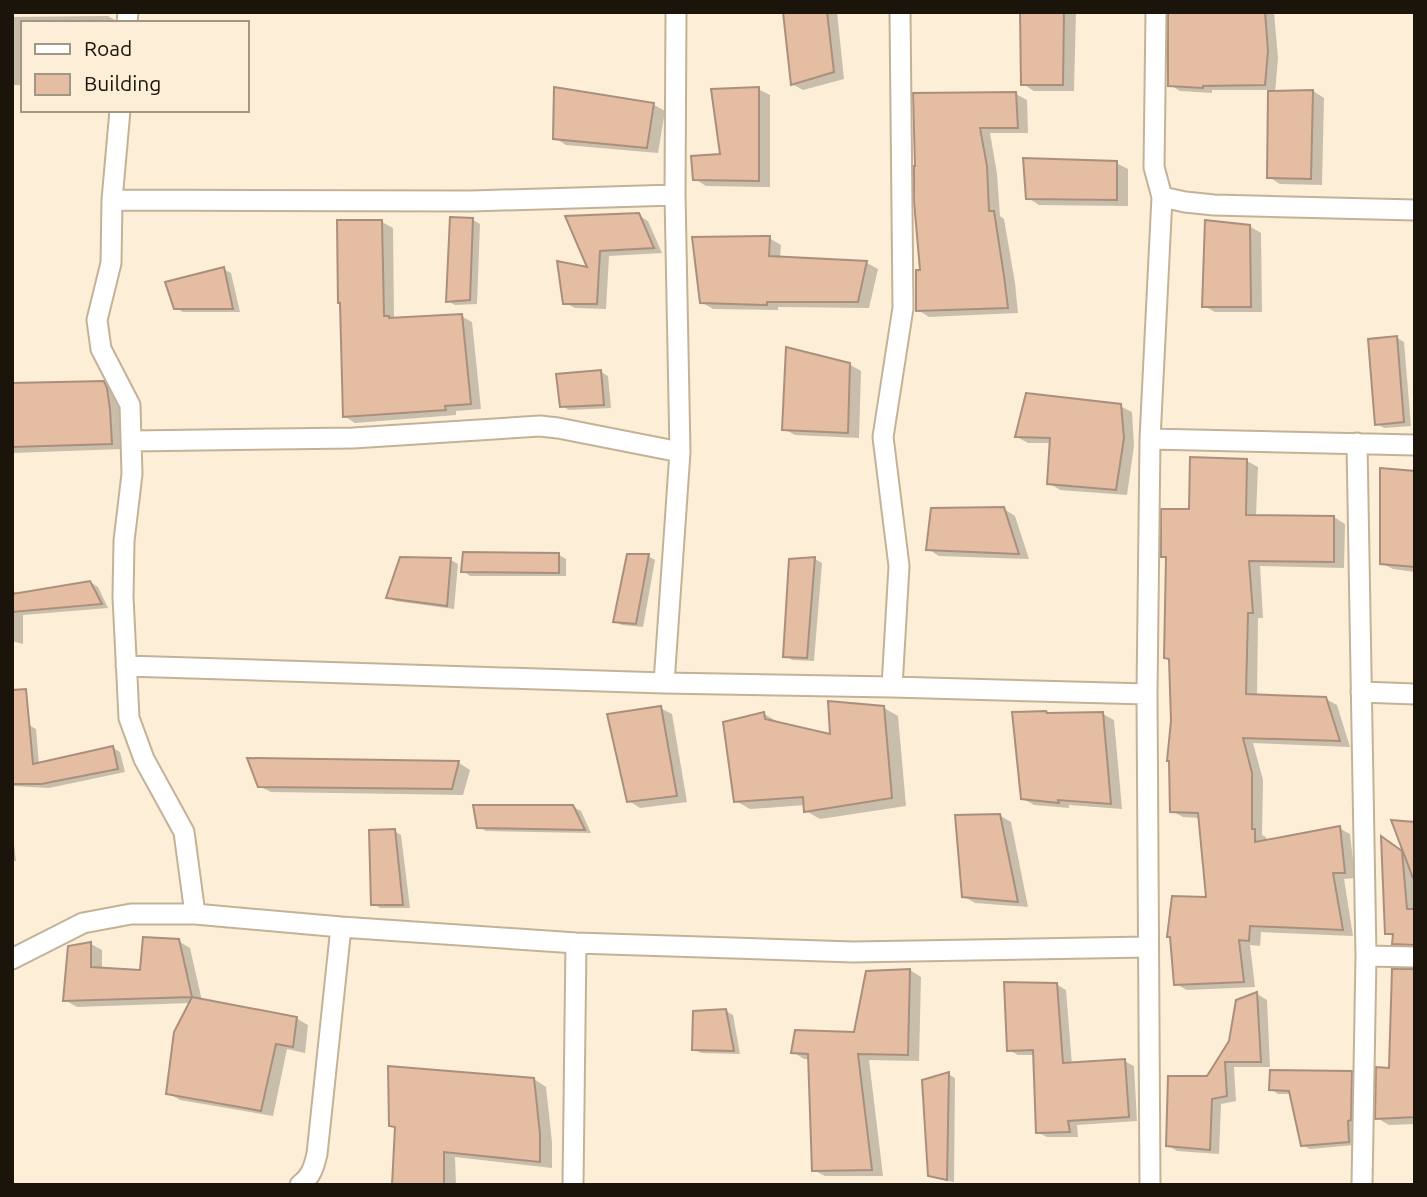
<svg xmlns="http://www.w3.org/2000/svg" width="1427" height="1197" viewBox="0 0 1427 1197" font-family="Ubuntu,sans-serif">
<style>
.shadow{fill:#0003}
.building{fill:#e4bda3;stroke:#aa8f7d;stroke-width:2}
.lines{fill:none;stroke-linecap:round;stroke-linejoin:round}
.street-casing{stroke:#c3b297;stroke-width:23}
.street{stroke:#fff;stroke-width:19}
</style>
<rect width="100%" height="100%" fill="#fceed7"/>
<path class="shadow" d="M 785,12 L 837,12 L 844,79 L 803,90 L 792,84 Z
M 1022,12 L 1076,12 L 1074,91 L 1034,91 L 1023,84 Z
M 1170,12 L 1274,12 L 1278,58 L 1275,93 L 1313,91 L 1324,98 L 1322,185 L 1280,184 L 1269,177 L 1270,90 L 1212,90 L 1212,93 L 1180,91 L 1170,85 Z
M 108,16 L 120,23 L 23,23 L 23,85 L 12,85 L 12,17 Z
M 758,89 L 770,95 L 770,187 L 706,186 L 695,179 L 722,156 Z
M 1016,94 L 1027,100 L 1028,133 L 990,133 L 997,174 L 1000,216 L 1004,219 L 1015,283 L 1018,313 L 929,317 L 918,310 L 922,272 L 916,168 Z
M 654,105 L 665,111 L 658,153 L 566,145 L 555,138 Z
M 1116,163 L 1128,169 L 1128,206 L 1039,205 L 1028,198 Z
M 638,215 L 648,221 L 662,253 L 609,256 L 606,309 L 575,308 L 565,303 L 590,269 L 568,217 Z
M 473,220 L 480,224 L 477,304 L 455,305 L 448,301 Z
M 382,222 L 393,228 L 394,320 L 461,316 L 472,322 L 481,409 L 456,411 L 456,415 L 355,423 L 344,416 Z
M 1249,226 L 1261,233 L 1262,312 L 1215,312 L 1204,306 Z
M 769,238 L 781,245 L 780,258 L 867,263 L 878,269 L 869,308 L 778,307 L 778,310 L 713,309 L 701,302 Z
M 223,269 L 231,273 L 240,312 L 183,312 L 175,308 Z
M 1397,338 L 1404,342 L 1411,426 L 1384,428 L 1377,424 Z
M 849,364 L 861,371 L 859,438 L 795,435 L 784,429 Z
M 601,372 L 608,376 L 611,408 L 569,410 L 562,406 Z
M 103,383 L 115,390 L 118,396 L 123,449 L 12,453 L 12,385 Z
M 1120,406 L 1132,412 L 1134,446 L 1127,495 L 1060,490 L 1049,483 L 1051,443 L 1028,443 L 1017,437 Z
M 1247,461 L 1258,467 L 1256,516 L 1334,517 L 1345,524 L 1344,568 L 1260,566 L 1263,618 L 1258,618 L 1257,697 L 1326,699 L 1337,705 L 1350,747 L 1253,743 L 1263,780 L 1262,835 L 1266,837 L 1266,842 L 1339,828 L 1350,834 L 1355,878 L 1344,879 L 1353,936 L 1261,932 L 1260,946 L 1250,945 L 1255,987 L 1187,990 L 1176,984 L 1207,899 L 1200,818 L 1183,817 L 1172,811 L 1173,721 L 1170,660 L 1166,657 L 1167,558 L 1163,556 L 1191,511 Z
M 1415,473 L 1415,572 L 1393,569 L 1381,563 Z
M 1004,509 L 1015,516 L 1029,559 L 939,556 L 928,549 Z
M 559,555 L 566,559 L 566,576 L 470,576 L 463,571 Z
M 648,556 L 655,560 L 643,627 L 622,625 L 614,621 Z
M 815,559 L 822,563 L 814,661 L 792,660 L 785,656 Z
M 451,560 L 458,564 L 454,609 L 395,601 L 388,597 Z
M 90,582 L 98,587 L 108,608 L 23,615 L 23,644 L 12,641 L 12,591 L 21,594 Z
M 660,708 L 672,714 L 687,802 L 640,808 L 629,801 Z
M 884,708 L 898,716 L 906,806 L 820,819 L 806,811 L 805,805 L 750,809 L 736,801 L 764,714 L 778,722 L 778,724 L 831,736 Z
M 1103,714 L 1114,720 L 1122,809 L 1069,805 L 1069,808 L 1034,805 L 1022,798 L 1050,715 Z
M 29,725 L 36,729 L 39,764 L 113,748 L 120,752 L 125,772 L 49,788 L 12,786 L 12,770 Z
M 250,760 L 459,763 L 470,770 L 463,795 L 271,792 L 259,786 Z
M 573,807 L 581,811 L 591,833 L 486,831 L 479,827 Z
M 999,815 L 1011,822 L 1028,907 L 975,903 L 963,896 Z
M 12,827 L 16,861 L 12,861 Z
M 394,831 L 401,835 L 410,908 L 380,908 L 373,904 Z
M 1393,845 L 1405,853 L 1415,877 L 1415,950 L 1406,950 L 1394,943 L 1394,937 L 1387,932 Z
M 178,941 L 190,948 L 202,1001 L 296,1018 L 308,1025 L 305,1053 L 287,1049 L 273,1116 L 180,1100 L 168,1093 L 191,1003 L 77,1007 L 65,1000 L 70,948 L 91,944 L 102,950 L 102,970 L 142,972 Z
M 910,970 L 921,977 L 919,1061 L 869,1060 L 883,1176 L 825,1176 L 813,1170 L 810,1059 L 804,1059 L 793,1052 L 855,1033 Z
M 1415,971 L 1415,1124 L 1389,1125 L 1377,1118 Z
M 1056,984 L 1066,990 L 1072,1065 L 1124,1061 L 1134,1066 L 1137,1121 L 1077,1125 L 1078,1137 L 1047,1137 L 1037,1132 L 1035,1055 L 1018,1055 L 1009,1050 Z
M 1257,994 L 1267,1000 L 1270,1067 L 1234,1067 L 1236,1101 L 1221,1104 L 1219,1154 L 1177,1151 L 1167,1145 L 1231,1041 L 1238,1002 Z
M 726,1011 L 733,1015 L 740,1054 L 701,1053 L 694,1049 Z
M 1351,1073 L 1359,1077 L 1355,1145 L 1310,1149 L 1302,1145 L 1292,1094 L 1278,1094 L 1271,1089 Z
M 948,1074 L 955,1078 L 954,1182 L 938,1179 L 930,1175 Z
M 534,1079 L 546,1087 L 552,1142 L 552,1168 L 455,1157 L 456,1185 L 394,1185 L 396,1128 L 391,1125 Z"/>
<path class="building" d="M 783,12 L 827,12 L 834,72 L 791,85 Z
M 1020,12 L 1064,12 L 1063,85 L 1021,85 Z
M 1168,12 L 1265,12 L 1268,51 L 1265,85 L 1203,86 L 1203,88 L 1168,86 Z
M 554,87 L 654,103 L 647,148 L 553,139 Z
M 759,87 L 759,181 L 693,180 L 691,156 L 720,154 L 711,89 Z
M 1313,90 L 1311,179 L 1267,178 L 1268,91 Z
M 1016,92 L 1018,128 L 980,128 L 987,166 L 989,211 L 994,211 L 1004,276 L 1008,308 L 916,311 L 916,270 L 920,270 L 914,201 L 914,166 L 915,166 L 913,93 Z
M 1023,158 L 1117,161 L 1117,200 L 1026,199 Z
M 639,213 L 654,248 L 600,251 L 597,304 L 563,304 L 557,261 L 587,267 L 565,216 Z
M 450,217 L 473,218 L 470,300 L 446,302 Z
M 337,220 L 382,220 L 384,316 L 389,316 L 389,318 L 462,314 L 471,404 L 445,406 L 446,410 L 343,417 L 340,303 L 338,303 Z
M 1205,220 L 1250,225 L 1251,307 L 1202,307 Z
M 770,236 L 769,256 L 867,261 L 858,302 L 767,302 L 767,305 L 700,303 L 692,237 Z
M 224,267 L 233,309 L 174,309 L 165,282 Z
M 1397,336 L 1404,422 L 1375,425 L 1368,339 Z
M 786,347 L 850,363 L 848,433 L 782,430 Z
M 601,370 L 604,405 L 560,407 L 556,374 Z
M 104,381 L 107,388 L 110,409 L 112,444 L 12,447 L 12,383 Z
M 1026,393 L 1121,404 L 1124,438 L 1116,490 L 1047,484 L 1050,438 L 1015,437 Z
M 1190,457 L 1247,459 L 1246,515 L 1334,516 L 1334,562 L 1249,561 L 1253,613 L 1248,613 L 1246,694 L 1326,697 L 1340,741 L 1243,738 L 1252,773 L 1252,829 L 1255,829 L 1255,842 L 1340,826 L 1345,873 L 1333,873 L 1343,930 L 1250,926 L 1249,941 L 1239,940 L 1244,982 L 1174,985 L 1170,937 L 1167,937 L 1172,896 L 1206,897 L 1198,813 L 1170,812 L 1169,761 L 1167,761 L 1171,721 L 1169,659 L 1164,658 L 1166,557 L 1161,557 L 1161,509 L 1189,509 Z
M 1380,468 L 1415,471 L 1415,567 L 1380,564 Z
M 1004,507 L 1019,554 L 926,550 L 931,508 Z
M 463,552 L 559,553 L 559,573 L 461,572 Z
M 627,554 L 649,554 L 636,624 L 613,622 Z
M 400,557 L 451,558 L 447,606 L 386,598 Z
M 815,557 L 807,658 L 783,657 L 789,559 Z
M 90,581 L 102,604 L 12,612 L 12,594 Z
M 26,689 L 33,764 L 113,746 L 118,769 L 41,784 L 12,784 L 12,690 Z
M 828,701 L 884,706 L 892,798 L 804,812 L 803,797 L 734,802 L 723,722 L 764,712 L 765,719 L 830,734 Z
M 661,706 L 677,796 L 627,802 L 607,714 Z
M 1046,711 L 1047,713 L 1103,712 L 1111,804 L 1058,800 L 1059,803 L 1021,799 L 1012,712 Z
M 247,758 L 459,761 L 452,789 L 258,787 Z
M 473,805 L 573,805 L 585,830 L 477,828 Z
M 1000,814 L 1018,902 L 962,897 L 955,815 Z
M 1391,820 L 1415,822 L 1415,878 L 1413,878 Z
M 395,829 L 403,905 L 371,905 L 369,830 Z
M 1381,836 L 1402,851 L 1407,909 L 1415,909 L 1415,945 L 1392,944 L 1393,934 L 1385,934 Z
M 143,937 L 179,939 L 192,997 L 63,1001 L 68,946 L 91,942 L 91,967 L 140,970 Z
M 910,969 L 908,1055 L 858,1054 L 872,1170 L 812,1171 L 808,1054 L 791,1053 L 795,1030 L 854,1032 L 866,971 Z
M 1392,969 L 1415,969 L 1415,1117 L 1375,1119 L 1376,1067 L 1389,1068 Z
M 1004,982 L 1057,983 L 1063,1063 L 1125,1059 L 1129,1117 L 1068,1121 L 1070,1132 L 1036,1133 L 1033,1050 L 1007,1051 Z
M 1257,992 L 1261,1062 L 1225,1062 L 1227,1096 L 1212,1099 L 1210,1150 L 1166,1146 L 1168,1076 L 1207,1076 L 1229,1041 L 1236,1000 Z
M 192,997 L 297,1017 L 293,1047 L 276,1044 L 261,1111 L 166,1094 L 174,1032 Z
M 726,1009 L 734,1051 L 692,1050 L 693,1011 Z
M 388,1066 L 534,1078 L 540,1134 L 540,1162 L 444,1152 L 444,1185 L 392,1185 L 395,1127 L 389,1126 Z
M 1270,1070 L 1352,1071 L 1351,1120 L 1348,1121 L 1349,1142 L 1301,1146 L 1289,1091 L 1269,1090 Z
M 949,1072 L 947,1180 L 928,1176 L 922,1080 Z"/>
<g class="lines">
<g class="street-casing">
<path id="street" d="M 1156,12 L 1154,167 L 1162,197 L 1185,202 L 1214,205 L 1415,210
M 127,23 L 128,12
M 120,110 L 112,200 L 111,263 L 97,320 L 101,349 L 130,405 L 132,474 L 124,541 L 123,597 L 129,718 L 144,759 L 184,832 L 195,914
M 112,200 L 471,201 L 675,195
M 1150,439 L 1415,445
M 131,441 L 353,438 L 540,426 L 558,428 L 680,452
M 1357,443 L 1366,956 L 1362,1185
M 126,666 L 664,683 L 892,687 L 1147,694
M 664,683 L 680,452 L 675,195 L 676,12
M 892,687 L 899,566 L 883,437 L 903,308 L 900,12
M 1361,692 L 1415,694
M 1366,956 L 1415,957
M 12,959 L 83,923 L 131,914 L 195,914 L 341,927 L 576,943 L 853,952 L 1148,947
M 300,1185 C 311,1177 314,1167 317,1154 L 341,927
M 573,1185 L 576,943
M 1150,1185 L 1147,694 L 1150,439 L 1162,197"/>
</g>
<use href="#street" class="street"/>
</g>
<rect width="1427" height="1197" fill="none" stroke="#1b140a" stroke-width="28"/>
<rect x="21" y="21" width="228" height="91" fill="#fceed7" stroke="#a29785" stroke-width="2"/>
<rect x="35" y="44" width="35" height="10" fill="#ffffff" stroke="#a29785" stroke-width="2"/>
<text x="84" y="56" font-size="21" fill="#1b140a">Road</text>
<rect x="35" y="74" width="35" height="21" fill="#e4bda3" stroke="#a29785" stroke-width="2"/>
<text x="84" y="91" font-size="21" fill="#1b140a">Building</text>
</svg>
